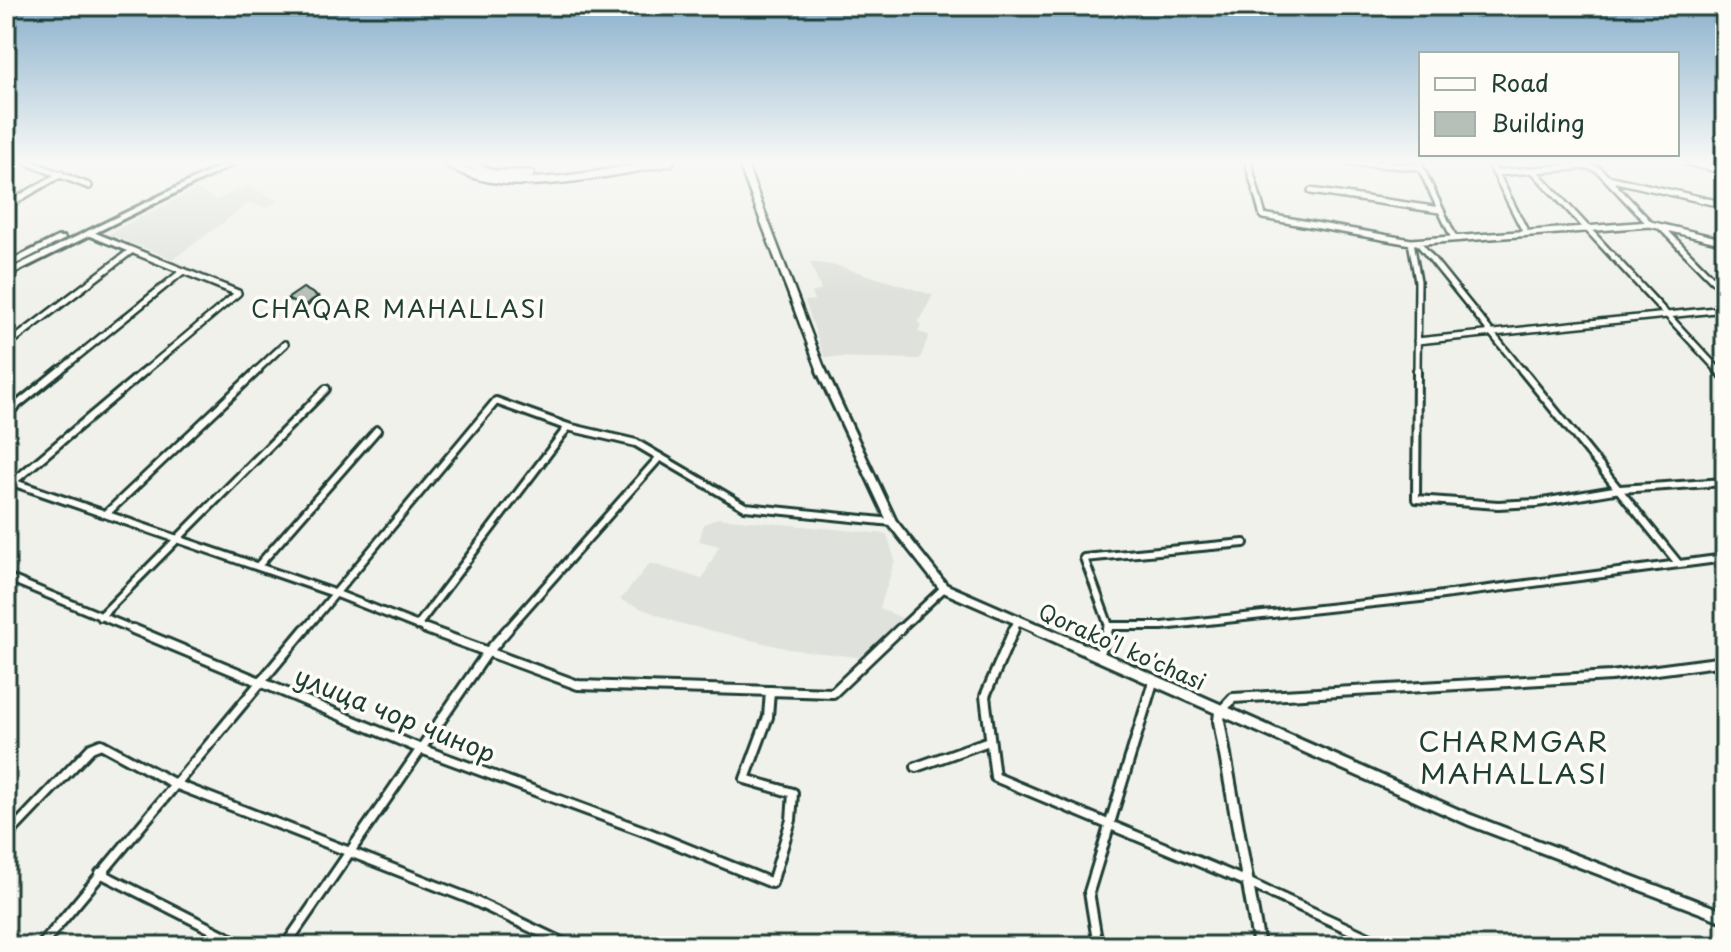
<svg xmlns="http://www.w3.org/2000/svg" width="1731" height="952" viewBox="0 0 1731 952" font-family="'Playpen Sans',sans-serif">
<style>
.built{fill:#dfe2dc}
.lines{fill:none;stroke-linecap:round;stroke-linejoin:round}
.minor-far2-casing{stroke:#1f3d34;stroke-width:10}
.minor-far1-casing{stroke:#1f3d34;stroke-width:12}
.minor-casing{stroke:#1f3d34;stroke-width:14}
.tertiary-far2-casing{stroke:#1f3d34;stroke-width:12}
.tertiary-far1-casing{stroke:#1f3d34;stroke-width:14}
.tertiary-casing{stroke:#1f3d34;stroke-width:16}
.secondary-casing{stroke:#1f3d34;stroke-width:12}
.primary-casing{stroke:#1f3d34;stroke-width:6}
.minor-far2{stroke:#fdfcf7;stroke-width:5}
.minor-far1{stroke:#fdfcf7;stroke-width:6}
.minor{stroke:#fdfcf7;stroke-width:8}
.tertiary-far2{stroke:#fdfcf7;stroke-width:7}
.tertiary-far1{stroke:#fdfcf7;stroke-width:8}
.tertiary{stroke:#fdfcf7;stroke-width:10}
.secondary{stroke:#fdfcf7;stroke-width:7}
.primary{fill:#fdfcf7;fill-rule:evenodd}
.shaded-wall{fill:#7f8681;stroke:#1f3d34;stroke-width:2}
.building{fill:#b6bfb8;stroke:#1f3d34;stroke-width:2}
.labels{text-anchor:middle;stroke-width:7;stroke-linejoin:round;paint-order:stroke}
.street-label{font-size:22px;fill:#1f3d34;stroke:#fdfcf7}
.neighbourhood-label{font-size:24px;letter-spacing:2px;fill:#1f3d34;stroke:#fdfcf7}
.near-street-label{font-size:26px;fill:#1f3d34;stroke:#fdfcf7}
.near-neighbourhood-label{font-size:28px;letter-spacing:2px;fill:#1f3d34;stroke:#fdfcf7}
</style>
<rect width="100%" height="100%" fill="#f0f1eb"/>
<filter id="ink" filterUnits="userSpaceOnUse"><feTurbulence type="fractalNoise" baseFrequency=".0125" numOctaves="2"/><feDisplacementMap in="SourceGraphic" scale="16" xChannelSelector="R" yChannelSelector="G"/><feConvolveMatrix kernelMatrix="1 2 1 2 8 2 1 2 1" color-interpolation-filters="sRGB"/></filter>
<g filter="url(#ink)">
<path class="built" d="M 247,185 L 279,201 L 266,208 L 250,203 L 173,259 L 108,234 L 197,189 L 216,200 Z
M 810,262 L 838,266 L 933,295 L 918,323 L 921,324 L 918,332 L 929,335 L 920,359 L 824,357 L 805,301 L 814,300 L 812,293 L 821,290 Z
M 718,518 L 887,534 L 895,560 L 880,608 L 904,619 L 864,658 L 789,649 L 678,623 L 620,600 L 650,563 L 702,579 L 719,546 L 699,541 L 704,524 Z"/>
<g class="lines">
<g class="minor-far2-casing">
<path id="minor-far2" d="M 27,162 L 89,186
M 1248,162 L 1263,216 L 1411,242 L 1650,224 L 1725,242
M 1345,162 L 1420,167
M 1418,162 L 1454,238
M 1490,162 L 1526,233
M 1686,162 L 1725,171
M 1533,170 L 1720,372
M 1495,173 L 1588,166 L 1599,170 L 1650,224
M 1608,178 L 1725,205
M 1311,191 L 1440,210
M 6,206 L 61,174
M 1661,227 L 1725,292
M 89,233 L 238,293 L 144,372
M 1411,242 L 1418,281 L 1417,372
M 1418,242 L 1523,372
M 1417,341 L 1725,309
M 6,346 L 131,251
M 58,372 L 183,271
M 255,372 L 285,344"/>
</g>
<g class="minor-far1-casing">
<path id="minor-far1" d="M 1417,370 L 1416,499 L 1498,505 L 1537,503 L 1620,489 L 1725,482
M 1522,370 L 1678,563
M 1718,370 L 1725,378
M 6,414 L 60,370
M 6,480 L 337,594 L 431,631
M 13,482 L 146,370
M 107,513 L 258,370
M 258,566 L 377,430
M 6,577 L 137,631
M 100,617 L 326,389
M 417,626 L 568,427
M 1109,626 L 1084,558 L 1244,543
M 304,631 L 496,401 L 568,427 L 636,443 L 745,507 L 892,522
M 506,631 L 659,458
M 898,631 L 944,588
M 1013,631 L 1017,622
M 1107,631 L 1109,626 L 1162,626 L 1420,598 L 1725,558"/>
</g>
<g class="minor-casing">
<path id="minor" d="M 133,629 L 421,749 L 649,833 L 772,883 L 791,820 L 793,793 L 745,779 L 768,717 L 770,691
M 426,629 L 578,685 L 833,693 L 900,629
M 1014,629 L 985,696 L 995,777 L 1247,882 L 1386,946
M 1099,656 L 1108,629
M 1220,712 L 1233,698 L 1611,676 L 1725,661
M 916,767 L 989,741
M 6,837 L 91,748 L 101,744 L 175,784 L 468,898 L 570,946
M 100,873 L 245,946
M 41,946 L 305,629
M 285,946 L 487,653 L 508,629
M 1098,946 L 1089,892 L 1153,682"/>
</g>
<g class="tertiary-far2-casing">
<path id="tertiary-far2" d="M 742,162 L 822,372"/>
</g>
<g class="tertiary-far1-casing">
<path id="tertiary-far1" d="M 821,370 L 892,522 L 944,588 L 1043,631"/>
</g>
<g class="tertiary-casing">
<path id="tertiary" d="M 1038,629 L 1470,820 L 1725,917
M 1220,712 L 1219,721 L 1259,946"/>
</g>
<g class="secondary-casing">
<path id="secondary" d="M 447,162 C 505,200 605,172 670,162
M 463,162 L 494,174 L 530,174"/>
</g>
<g class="primary-casing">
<path id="primary" d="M 229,162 L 238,162 L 6,277 L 6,271 Z
M 58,237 L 64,237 L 65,239 L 6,269 L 6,263 Z"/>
</g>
<use href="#minor-far2" class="minor-far2"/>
<use href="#minor-far1" class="minor-far1"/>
<use href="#minor" class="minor"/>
<use href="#tertiary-far2" class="tertiary-far2"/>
<use href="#tertiary-far1" class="tertiary-far1"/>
<use href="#tertiary" class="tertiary"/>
<use href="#secondary" class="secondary"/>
<use href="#primary" class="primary"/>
</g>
<path class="shaded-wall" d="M 318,296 L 320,298 L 303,309 L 302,307 Z"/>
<path class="building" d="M 303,288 L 318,296 L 302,307 L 287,299 Z"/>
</g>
<linearGradient id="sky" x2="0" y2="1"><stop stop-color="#8bb1cd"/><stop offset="0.55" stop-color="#f8f9f6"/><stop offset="1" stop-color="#f8f9f6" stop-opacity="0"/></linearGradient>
<rect width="1731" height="295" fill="url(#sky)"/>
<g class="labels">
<g class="street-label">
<text transform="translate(1122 647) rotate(24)" y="8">Qorako'l ko'chasi</text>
</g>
<g class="neighbourhood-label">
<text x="399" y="318">CHAQAR MAHALLASI</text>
</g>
<g class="near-street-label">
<text transform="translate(395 715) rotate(22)" y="9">улица чор чинор</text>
</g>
<g class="near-neighbourhood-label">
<text x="1514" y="752">CHARMGAR<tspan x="1514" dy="32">MAHALLASI</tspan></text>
</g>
</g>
<rect width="1731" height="952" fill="none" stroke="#fdfcf7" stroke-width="32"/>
<rect x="16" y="16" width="1699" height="920" fill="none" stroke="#1f3d34" stroke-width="3" filter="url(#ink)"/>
<rect x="1419" y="52" width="260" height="104" fill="#fdfcf7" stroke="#a4b0a9" stroke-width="2"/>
<rect x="1435" y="78" width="40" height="12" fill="#fdfcf7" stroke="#a4b0a9" stroke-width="2"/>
<text x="1491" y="92" font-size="24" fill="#1f3d34">Road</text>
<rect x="1435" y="112" width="40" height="24" fill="#b6bfb8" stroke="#a4b0a9" stroke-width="2"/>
<text x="1491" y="132" font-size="24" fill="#1f3d34">Building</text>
</svg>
